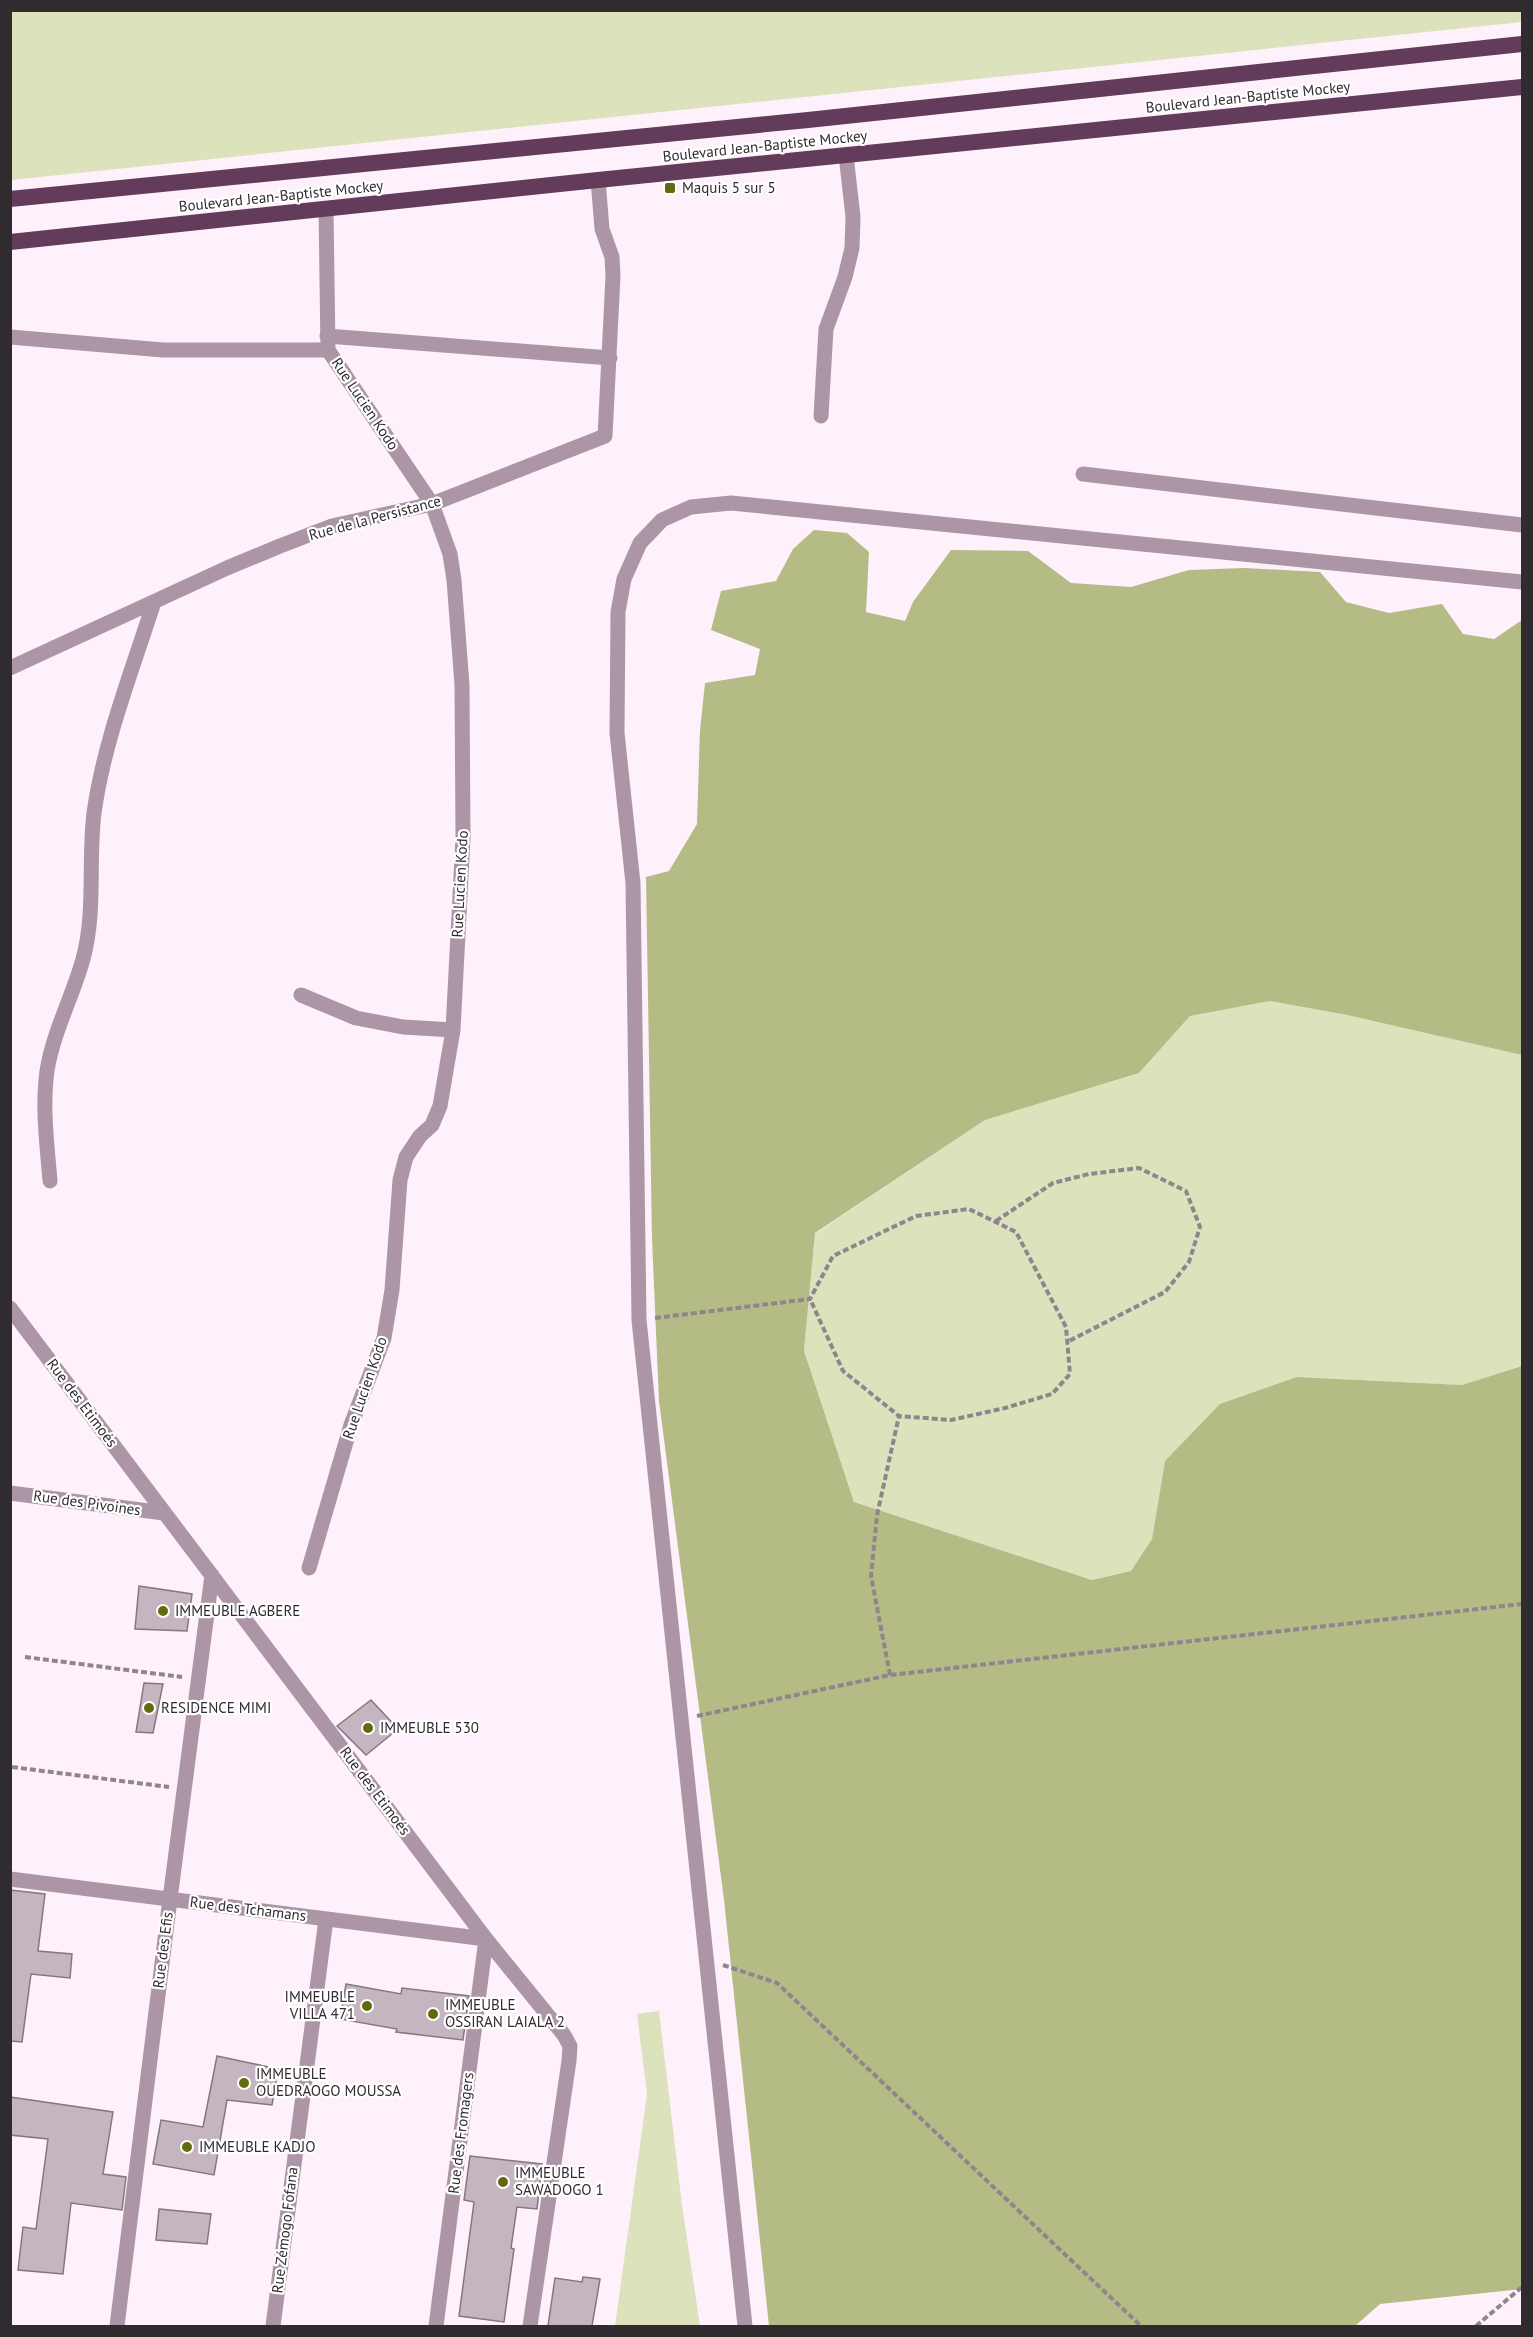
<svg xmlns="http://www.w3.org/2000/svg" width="1533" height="2337" viewBox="0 0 1533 2337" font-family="'PT Sans',sans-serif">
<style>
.green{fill:#dce2bb}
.forest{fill:#b4bb84}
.building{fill:#c4b5c0;stroke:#857781;stroke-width:1.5}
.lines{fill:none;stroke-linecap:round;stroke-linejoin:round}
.path{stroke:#8f868d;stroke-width:4;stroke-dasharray:6 3;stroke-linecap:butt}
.minor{stroke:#ac96a6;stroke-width:15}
.trunk{stroke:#623c5a;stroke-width:16}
.poi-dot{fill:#626a0e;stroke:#fff;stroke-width:2}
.labels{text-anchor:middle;stroke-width:4.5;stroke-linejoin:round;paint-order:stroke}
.street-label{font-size:15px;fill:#302b2f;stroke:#fff}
.poi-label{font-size:15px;fill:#302b2f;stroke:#fff;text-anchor:start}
</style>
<rect width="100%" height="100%" fill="#fef1fb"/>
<path class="green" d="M 11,10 L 1522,10 L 1522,22 L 11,180 Z
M 1270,1001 L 1347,1015 L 1522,1055 L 1522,1366 L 1462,1385 L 1297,1377 L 1165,1461 L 1152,1539 L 1131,1571 L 1092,1580 L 854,1502 L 804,1351 L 815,1234 L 985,1120 L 1139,1073 L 1190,1016 Z
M 659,2011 L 682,2205 L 700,2326 L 615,2326 L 647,2094 L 637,2014 Z"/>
<path class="forest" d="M 814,530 L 847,533 L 869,552 L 866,612 L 905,621 L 913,602 L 951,550 L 1028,551 L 1071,583 L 1131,587 L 1189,570 L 1244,568 L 1320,572 L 1346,602 L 1389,613 L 1442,604 L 1463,634 L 1494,639 L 1522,620 L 1522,1055 L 1347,1015 L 1270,1001 L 1190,1016 L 1139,1073 L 985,1120 L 815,1233 L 804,1351 L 854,1502 L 1092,1580 L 1131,1571 L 1152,1539 L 1165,1461 L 1220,1404 L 1297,1377 L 1462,1385 L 1522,1366 L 1522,2289 L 1380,2304 L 1355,2326 L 769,2326 L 724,1900 L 659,1401 L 652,1239 L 646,877 L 669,871 L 697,824 L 700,730 L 705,683 L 755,675 L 760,649 L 711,630 L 721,591 L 776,581 L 793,549 Z"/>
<path class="building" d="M 139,1586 L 192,1594 L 187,1631 L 135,1629 Z
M 144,1683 L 163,1684 L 153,1733 L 136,1732 Z
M 371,1700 L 398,1729 L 366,1755 L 337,1726 Z
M 10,1890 L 45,1894 L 38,1951 L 72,1954 L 70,1978 L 31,1974 L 22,2042 L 10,2041 Z
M 346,1984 L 401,1994 L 402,1988 L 469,1996 L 463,2040 L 396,2032 L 397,2029 L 340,2019 Z
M 217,2056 L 278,2069 L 272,2105 L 227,2100 L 214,2175 L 153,2164 L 161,2120 L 203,2127 Z
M 10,2097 L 113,2112 L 103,2174 L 126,2177 L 122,2210 L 71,2203 L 63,2274 L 18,2270 L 23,2227 L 36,2229 L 48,2139 L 10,2135 Z
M 470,2156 L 542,2164 L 537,2209 L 517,2207 L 511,2248 L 514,2249 L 504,2322 L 459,2316 L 474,2202 L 464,2200 Z
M 159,2209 L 211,2214 L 207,2244 L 156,2240 Z
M 583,2277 L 600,2279 L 592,2326 L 548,2326 L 555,2278 L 582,2282 Z"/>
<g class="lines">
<path class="path" d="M 996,1221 L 1053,1183 L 1089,1174 L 1139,1168 L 1186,1191 L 1200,1227 L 1189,1262 L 1165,1292 L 1067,1342
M 655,1318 L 810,1299 L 833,1256 L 916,1216 L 969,1209 L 1016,1232 L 1066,1327 L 1070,1374 L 1052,1394 L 1005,1408 L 951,1420 L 899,1416 L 843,1371 L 810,1299
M 25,1657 L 182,1677
M 890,1675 L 871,1576 L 877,1515 L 899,1416
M 697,1716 L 890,1675 L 1522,1604
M 12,1767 L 169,1787
M 723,1965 L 777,1983 L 1141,2326
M 1476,2326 L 1522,2287"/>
<path class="minor" d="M 327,336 L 610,358
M 10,337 L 163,350 L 328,350
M 821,416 L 826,329 L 845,277 L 852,248 L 853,217 L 846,155
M 1083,474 L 1522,525
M 10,668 L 227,568 L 280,546 L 332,526 L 432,504 L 605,436 L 613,276 L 612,257 L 602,229 L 598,180
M 301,995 L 356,1018 L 403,1027 L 453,1030
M 50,1181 C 47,1144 42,1108 47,1071 C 53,1032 73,996 83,959 C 96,912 88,861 94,813 C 104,741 132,671 154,602
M 10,1308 L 486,1939 L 564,2035 L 570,2046 L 569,2061 L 530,2326
M 10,1493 L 164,1513
M 309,1568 L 351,1425 L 384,1338 L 392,1290 L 400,1180 L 406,1157 L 420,1136 L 432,1125 L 440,1106 L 453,1030 L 463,838 L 462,685 L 454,580 L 450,554 L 432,504 L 328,350 L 326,209
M 10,1879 L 486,1939 L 436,2326
M 117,2326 L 170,1899 L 212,1575
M 273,2326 L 326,1919
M 745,2326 L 639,1320 L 633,883 L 617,733 L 618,612 L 624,579 L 640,543 L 662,520 L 691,507 L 731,503 L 1522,582"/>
<path class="trunk" d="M 10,199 L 808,120 L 1522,44
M 10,242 L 598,180 L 1522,87"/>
</g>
<g class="poi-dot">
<rect x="664" y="182" width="12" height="12" rx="3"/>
<circle cx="163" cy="1611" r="6"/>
<circle cx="149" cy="1708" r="6"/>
<circle cx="368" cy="1728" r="6"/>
<circle cx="367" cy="2006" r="6"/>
<circle cx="433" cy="2014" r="6"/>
<circle cx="244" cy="2083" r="6"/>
<circle cx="187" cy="2147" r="6"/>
<circle cx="503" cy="2182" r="6"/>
</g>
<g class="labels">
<g class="street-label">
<text transform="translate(1248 97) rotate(-6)" y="5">Boulevard Jean-Baptiste Mockey</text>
<text transform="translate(765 146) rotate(-6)" y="5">Boulevard Jean-Baptiste Mockey</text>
<text transform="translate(281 196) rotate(-6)" y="5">Boulevard Jean-Baptiste Mockey</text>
<text transform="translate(365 404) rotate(56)" y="5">Rue Lucien Kodo</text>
<text transform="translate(375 518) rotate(-15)" y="5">Rue de la Persistance</text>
<text transform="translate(460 884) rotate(-87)" y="5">Rue Lucien Kodo</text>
<text transform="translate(365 1388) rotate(-71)" y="5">Rue Lucien Kodo</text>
<text transform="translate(82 1403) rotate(53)" y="5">Rue des Etimoés</text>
<text transform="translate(87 1503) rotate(8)" y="5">Rue des Pivoines</text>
<text transform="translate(375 1791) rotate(53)" y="5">Rue des Etimoés</text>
<text transform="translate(248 1909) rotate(7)" y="5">Rue des Tchamans</text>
<text transform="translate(163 1950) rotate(-83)" y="5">Rue des Efis</text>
<text transform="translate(461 2133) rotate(-83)" y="5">Rue des Fromagers</text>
<text transform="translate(285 2230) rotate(-83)" y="5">Rue Zémogo Fofana</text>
</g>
<g class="poi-label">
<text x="682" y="193">Maquis 5 sur 5</text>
<text x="175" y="1616">IMMEUBLE AGBERE</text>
<text x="161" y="1713">RESIDENCE MIMI</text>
<text x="380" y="1733">IMMEUBLE 530</text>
<text x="355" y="2002" text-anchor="end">IMMEUBLE<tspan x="355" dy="17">VILLA 471</tspan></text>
<text x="445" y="2010">IMMEUBLE<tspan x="445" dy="17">OSSIRAN LAIALA 2</tspan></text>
<text x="256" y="2079">IMMEUBLE<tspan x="256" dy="17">OUEDRAOGO MOUSSA</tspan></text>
<text x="199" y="2152">IMMEUBLE KADJO</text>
<text x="515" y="2178">IMMEUBLE<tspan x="515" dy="17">SAWADOGO 1</tspan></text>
</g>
</g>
<rect width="1533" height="2337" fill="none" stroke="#302b2f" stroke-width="24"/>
</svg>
